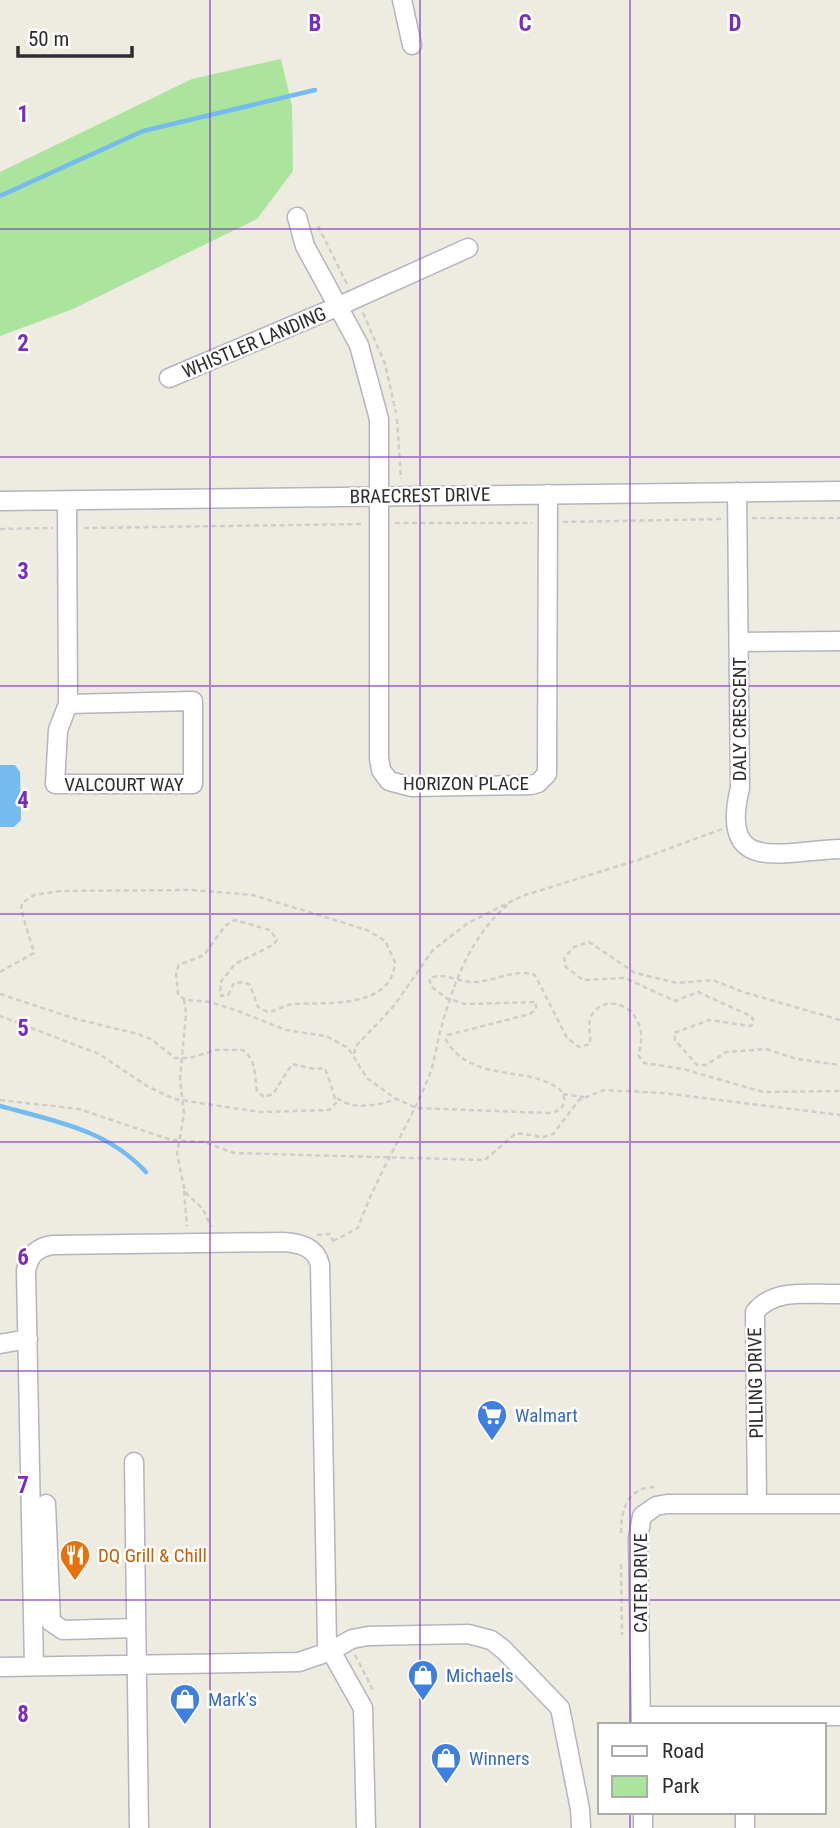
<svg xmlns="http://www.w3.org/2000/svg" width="840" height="1828" viewBox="0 0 840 1828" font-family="'Roboto Condensed',sans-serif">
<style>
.green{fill:#aae49d}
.water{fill:#74bbef}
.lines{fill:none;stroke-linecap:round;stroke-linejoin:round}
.stream{stroke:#74bbef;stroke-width:4.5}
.minor-casing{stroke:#b3b4c0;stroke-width:21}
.path{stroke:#cdcdcd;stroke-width:2.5;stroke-dasharray:5 3.5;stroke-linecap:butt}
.minor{stroke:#fff;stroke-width:18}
.grid{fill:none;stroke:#7b2cbf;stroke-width:2;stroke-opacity:0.55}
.labels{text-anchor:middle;stroke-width:5;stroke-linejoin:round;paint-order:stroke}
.street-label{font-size:19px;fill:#2d2d2d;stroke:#fff}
.shop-label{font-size:19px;fill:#366cbe;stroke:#fff;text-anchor:start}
.food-label{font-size:19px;fill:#c56008;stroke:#fff;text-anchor:start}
.grid-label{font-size:23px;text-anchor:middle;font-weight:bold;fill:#7b2cbf;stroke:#fff;stroke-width:5;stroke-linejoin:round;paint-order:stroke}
</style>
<rect width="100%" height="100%" fill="#eeebe0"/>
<path class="green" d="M 281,59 L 292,106 L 293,171 L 257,219 L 73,309 L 0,336 L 0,172 L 192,79 Z"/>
<path class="water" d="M 0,765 L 15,765 L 20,772 L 21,820 L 14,827 L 0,827 Z"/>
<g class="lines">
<path class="stream" d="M 0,196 L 143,131 L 315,90
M 0,1106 C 54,1121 106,1129 146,1172"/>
<g class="minor-casing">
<path id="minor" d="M 402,0 L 412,45
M 297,217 L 305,246 L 359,345 L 379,419 L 379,758 L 381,770 L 389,781 L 412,787 L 531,785 L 538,783 L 547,774 L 548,494
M 169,378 L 339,306 L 468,248
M 737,492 L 740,788 C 718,877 785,850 840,849
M 0,501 L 840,491
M 67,501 L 68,704 L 58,730 L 55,784 L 193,784 L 193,701 L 68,704
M 739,642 L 840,641
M 0,1344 L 28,1339
M 134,1462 L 139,1828
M 46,1504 L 51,1622 L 63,1630 L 136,1628
M 757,1504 L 755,1312 C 775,1287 811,1295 840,1294
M 34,1666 L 26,1271 C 29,1255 37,1247 53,1245 L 283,1242 C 300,1243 316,1247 320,1265 L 327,1644 L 331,1651 L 352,1639 L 368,1636 L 468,1634 L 491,1640 L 504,1650 L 560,1708 L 580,1809 L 581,1828
M 0,1667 L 299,1662 L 331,1651 L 363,1708 L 366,1828
M 641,1716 L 840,1716
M 641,1725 L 638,1538 L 642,1516 L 656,1506 L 667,1504 L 840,1504
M 643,1812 L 643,1828
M 745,1812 L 745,1828"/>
</g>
<path class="path" d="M 318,226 L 348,286
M 363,313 L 385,364 L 396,413
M 397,419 L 401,479
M 752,518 L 840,518
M 563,522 L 721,519
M 395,523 L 532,523
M 84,528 L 364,524
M 0,529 L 53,528
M 0,972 L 34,953 L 21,909 L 22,903 L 34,895 L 60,891 L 192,890 L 253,895 L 367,930 L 385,941 L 395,962 C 392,1009 328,1002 294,1004 C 284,1005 277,1011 268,1012 L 258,1007 L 250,985 L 244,982 L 234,983 L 228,995 L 221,996 L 220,983 L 235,964 L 273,945 L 277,940 L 270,930 L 235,920 L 225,926 L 204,955 L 179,965 L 176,972 L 178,995 L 186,1000 L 210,1002 L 238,1011 L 286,1030 L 326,1036 L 348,1048 L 367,1078 L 393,1097 L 416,1108 L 548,1113 C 560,1112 567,1106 563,1093 C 536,1063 472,1086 446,1040 L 448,1035 L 530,1014 L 536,1009 L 536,1002 L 465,1004 L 446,998 L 432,987 L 429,979 C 441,971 459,982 473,982 C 494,982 515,968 535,975 L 567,1038 L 579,1047 L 590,1044 C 591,1034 587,1025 591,1016 C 606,988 654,1010 638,1055 L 644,1063 L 683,1069 L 763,1092 L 840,1091
M 0,994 L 76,1019 L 138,1034 L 151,1039 L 175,1058 L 190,1058 L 216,1050 L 243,1050 C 257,1061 254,1076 257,1091 L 264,1097 L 273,1094 L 292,1064 L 314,1069 L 324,1068 C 327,1071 335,1097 336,1103 L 329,1110 L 260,1112 L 174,1099 L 147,1086 L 99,1054 L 0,1016
M 184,999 L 186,1013 L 180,1079 L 184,1114 L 177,1154 L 185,1192 L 203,1209 L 211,1227
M 840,1020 L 743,992 L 713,980 L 677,983 L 635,973 L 589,942 L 574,947 L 564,958 L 566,967 L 583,980 L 625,978 L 675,1001 L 698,992 L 751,1016 L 754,1021 L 751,1026 L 709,1020 L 674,1033 L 675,1040 L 697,1065 L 706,1065 L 726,1052 L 766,1049 L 797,1059 L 840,1065
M 354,1054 L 356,1046 L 393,1007 L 433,950 L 468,923 L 522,896 L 638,860 L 722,829
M 563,1094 L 584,1097
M 337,1098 C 352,1110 379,1106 396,1099
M 0,1100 L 79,1109 L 171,1140 L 204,1142 L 234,1153 L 485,1160 L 516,1133 L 543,1137 L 553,1134 L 579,1100 L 604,1090 L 663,1093 L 840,1115
M 184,1191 L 187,1226
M 317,1235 L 330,1234 L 333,1241
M 333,1241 L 358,1228 C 376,1176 407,1129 428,1079 C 434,1065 436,1047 440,1032 C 453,985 470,935 510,903
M 621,1533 C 621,1508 628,1487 656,1487
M 621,1564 L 622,1635
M 355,1655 L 374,1692"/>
<use href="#minor" class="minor"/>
</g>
<path class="grid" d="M 210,0 L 210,1828M 420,0 L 420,1828M 630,0 L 630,1725M 0,229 L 840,229M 0,457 L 840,457M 0,686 L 840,686M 0,914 L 840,914M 0,1142 L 840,1142M 0,1371 L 840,1371M 0,1600 L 840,1600M 630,1812 L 630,1828"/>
<defs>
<g id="supermarket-pin" transform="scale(1.575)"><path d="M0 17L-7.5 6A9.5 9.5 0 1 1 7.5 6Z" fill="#3f7fe0" stroke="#fff"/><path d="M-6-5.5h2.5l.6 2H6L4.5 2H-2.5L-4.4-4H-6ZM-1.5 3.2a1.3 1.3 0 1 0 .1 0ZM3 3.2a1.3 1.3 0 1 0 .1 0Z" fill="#fff"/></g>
<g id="restaurant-pin" transform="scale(1.575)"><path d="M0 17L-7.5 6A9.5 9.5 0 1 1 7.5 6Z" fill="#e8710a" stroke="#fff"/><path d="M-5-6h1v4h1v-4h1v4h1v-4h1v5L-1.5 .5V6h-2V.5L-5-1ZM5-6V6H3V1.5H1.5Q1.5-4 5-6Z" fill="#fff"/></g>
<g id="shop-pin" transform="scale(1.575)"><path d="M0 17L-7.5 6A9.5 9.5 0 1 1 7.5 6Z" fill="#3f7fe0" stroke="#fff"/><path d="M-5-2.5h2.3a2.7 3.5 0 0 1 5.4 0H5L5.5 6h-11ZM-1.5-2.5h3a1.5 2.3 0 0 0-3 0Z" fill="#fff"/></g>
</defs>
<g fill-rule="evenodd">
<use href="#supermarket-pin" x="492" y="1415"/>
<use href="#restaurant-pin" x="75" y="1555"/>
<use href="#shop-pin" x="423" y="1675"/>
<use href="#shop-pin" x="185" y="1699"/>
<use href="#shop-pin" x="446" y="1758"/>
</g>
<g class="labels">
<g class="street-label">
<text transform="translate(254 342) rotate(-23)" y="7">WHISTLER LANDING</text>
<text transform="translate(420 495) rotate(-1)" y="7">BRAECREST DRIVE</text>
<text transform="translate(739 719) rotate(-90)" y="7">DALY CRESCENT</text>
<text x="466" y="790">HORIZON PLACE</text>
<text x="124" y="791">VALCOURT WAY</text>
<text transform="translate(755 1383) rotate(-91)" y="7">PILLING DRIVE</text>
<text transform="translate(640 1583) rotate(-90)" y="7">CATER DRIVE</text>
</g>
<g class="shop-label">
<text x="515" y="1422">Walmart</text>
<text x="446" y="1682">Michaels</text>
<text x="208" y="1706">Mark's</text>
<text x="469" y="1765">Winners</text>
</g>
<g class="food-label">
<text x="98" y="1562">DQ Grill &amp; Chill</text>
</g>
</g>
<g class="grid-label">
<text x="315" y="31">B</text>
<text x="525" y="31">C</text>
<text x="735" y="31">D</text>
<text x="23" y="122">1</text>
<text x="23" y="351">2</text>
<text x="23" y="579">3</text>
<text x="23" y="808">4</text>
<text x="23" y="1036">5</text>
<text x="23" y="1265">6</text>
<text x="23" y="1493">7</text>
<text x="23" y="1722">8</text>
</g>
<rect x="598" y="1723" width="228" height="91" fill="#ffffff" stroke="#ababab" stroke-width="2"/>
<rect x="612" y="1746" width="35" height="10" fill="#ffffff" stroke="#ababab" stroke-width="2"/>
<text x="662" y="1758" font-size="21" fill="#2d2d2d">Road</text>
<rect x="612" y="1776" width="35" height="21" fill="#aae49d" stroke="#ababab" stroke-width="2"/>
<text x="662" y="1793" font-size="21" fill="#2d2d2d">Park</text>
<path d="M18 46v10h114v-10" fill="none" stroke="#2d2d2d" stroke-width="3.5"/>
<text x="28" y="46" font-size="21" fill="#2d2d2d" stroke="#ffffff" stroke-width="5" paint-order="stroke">50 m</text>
</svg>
